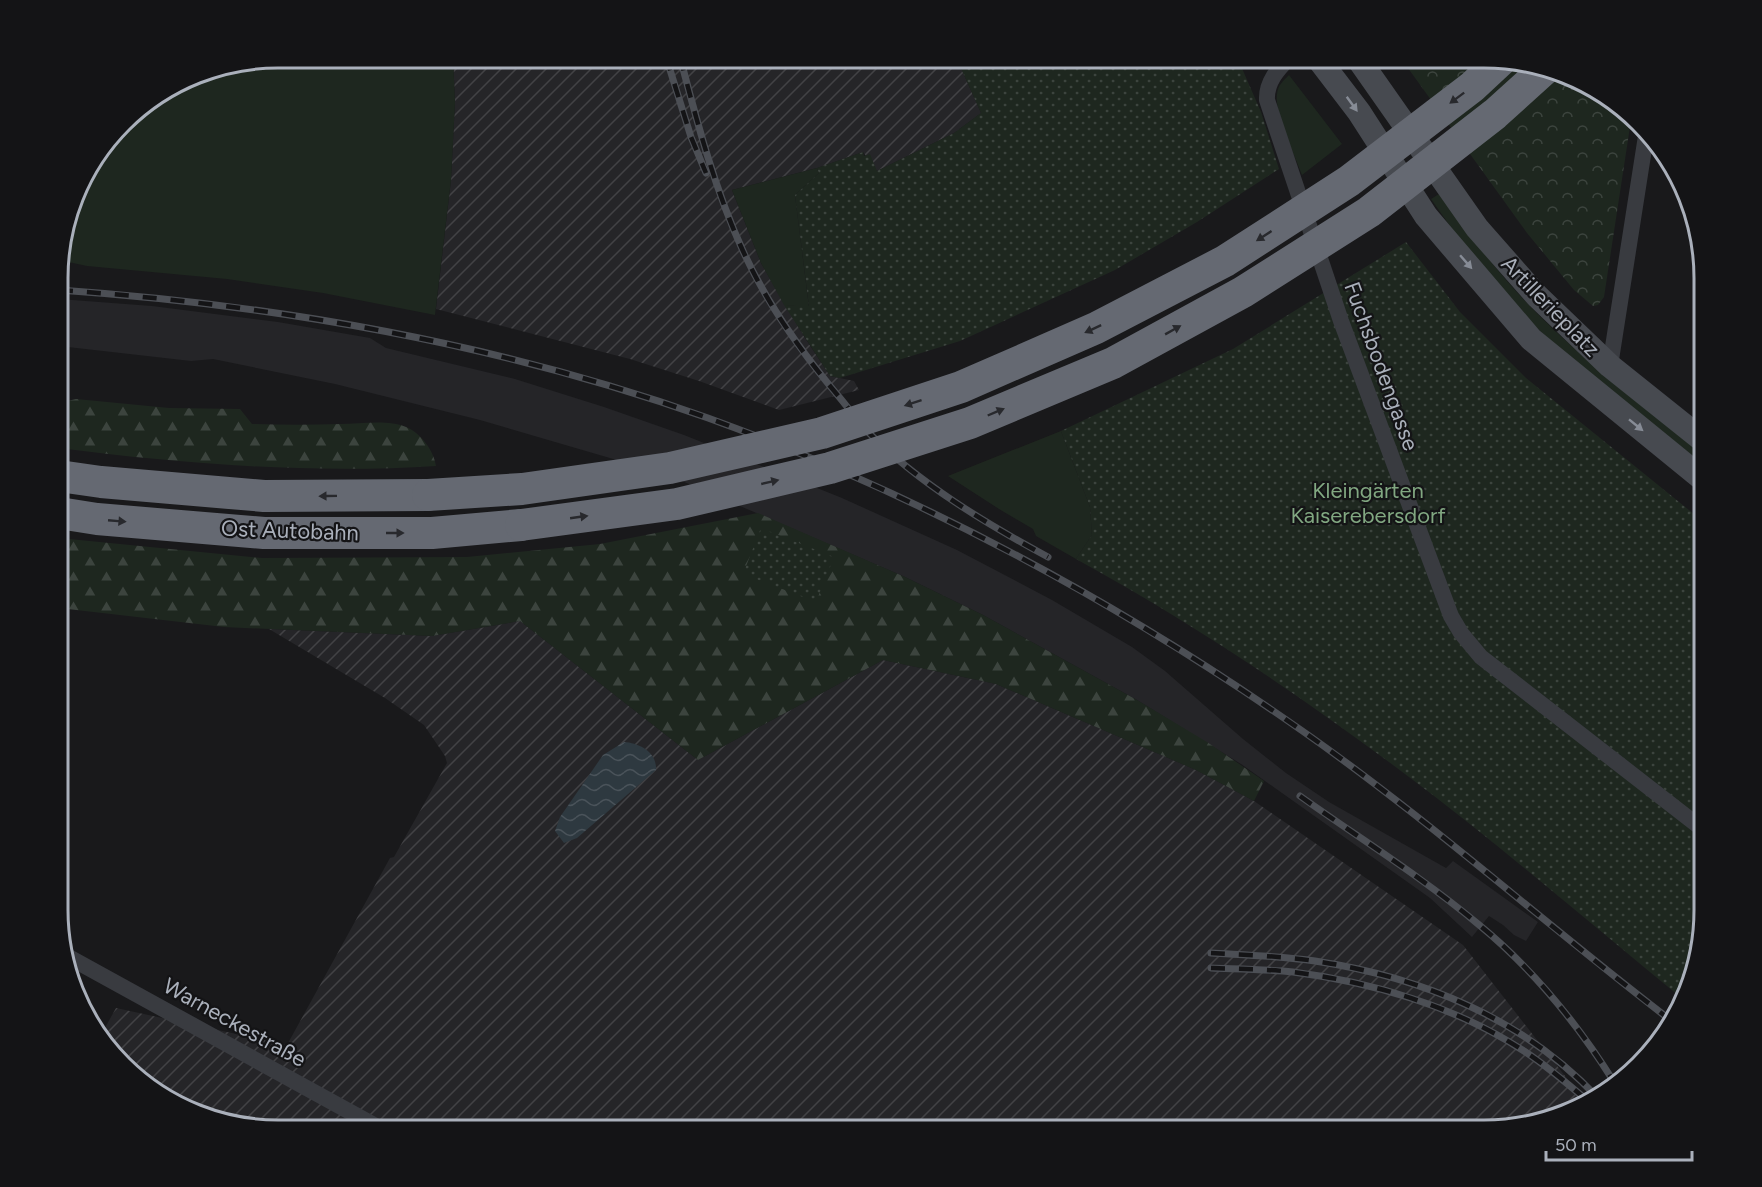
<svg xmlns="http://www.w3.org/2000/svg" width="1762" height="1187" viewBox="0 0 1762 1187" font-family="Figtree,sans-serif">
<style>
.built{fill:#252528}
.industrial{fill:url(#industrial-furrows)}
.grass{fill:#1e271f}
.forest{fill:url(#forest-firs)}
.park{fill:url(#park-crowns)}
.garden{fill:url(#garden-dots)}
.water{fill:url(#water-waves)}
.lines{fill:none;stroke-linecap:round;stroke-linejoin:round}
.street{stroke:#393b40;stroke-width:16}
.secondary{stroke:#474a50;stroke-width:24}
.highway{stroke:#656972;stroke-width:32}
.rail-casing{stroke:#4c4f55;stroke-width:7}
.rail{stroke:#141416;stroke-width:4.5;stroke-dasharray:14;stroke-linecap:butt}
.highway-bridge{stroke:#656972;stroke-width:32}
.oneway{fill:#28292d}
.oneway2{fill:#878c96}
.labels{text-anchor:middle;stroke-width:4.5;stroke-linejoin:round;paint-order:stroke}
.street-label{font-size:22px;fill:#aab0bb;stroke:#141416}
.park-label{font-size:22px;fill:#81a781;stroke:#141416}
.rim{fill:none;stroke:#aab0bb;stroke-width:3}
</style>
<defs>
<pattern id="industrial-furrows" width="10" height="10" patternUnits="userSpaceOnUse" patternTransform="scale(1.5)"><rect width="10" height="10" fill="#252528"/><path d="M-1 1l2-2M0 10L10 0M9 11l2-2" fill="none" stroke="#424245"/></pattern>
<pattern id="forest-firs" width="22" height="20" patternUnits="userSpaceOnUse" patternTransform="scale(1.5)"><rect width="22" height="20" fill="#1e271f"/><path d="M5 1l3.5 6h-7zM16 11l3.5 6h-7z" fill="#3c443e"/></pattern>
<pattern id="park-crowns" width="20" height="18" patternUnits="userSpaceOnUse" patternTransform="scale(1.5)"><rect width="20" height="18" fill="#1e271f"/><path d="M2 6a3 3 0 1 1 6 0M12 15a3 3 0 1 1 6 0" fill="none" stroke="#3c443e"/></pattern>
<pattern id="garden-dots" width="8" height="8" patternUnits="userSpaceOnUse" patternTransform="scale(1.5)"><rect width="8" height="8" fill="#1e271f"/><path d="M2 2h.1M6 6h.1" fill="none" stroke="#3c443e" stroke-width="1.8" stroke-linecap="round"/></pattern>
<pattern id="water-waves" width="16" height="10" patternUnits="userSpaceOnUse" patternTransform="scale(1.5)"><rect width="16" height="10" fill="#2e3940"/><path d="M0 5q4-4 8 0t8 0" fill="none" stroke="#4a535a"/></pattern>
</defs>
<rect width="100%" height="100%" fill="#19191b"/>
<path class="built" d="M 59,299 L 152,306 L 278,322 L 370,338 L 386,348 L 515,379 L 604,407 L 684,435 L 842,498 L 957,550 L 1052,600 L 1132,647 L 1165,671 L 1243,739 L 1286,773 L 1329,802 L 1446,868 L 1453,861 L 1538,922 L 1526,941 L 1514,935 L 1503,925 L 1489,916 L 1472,937 L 1430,898 L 1241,764 L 1137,700 L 983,615 L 905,577 L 668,475 L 480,420 L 335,384 L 213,359 L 191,361 L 59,346 Z"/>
<path class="industrial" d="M 453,57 L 956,57 L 981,113 L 954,133 L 877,171 L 863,152 L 817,168 L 732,190 L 761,263 L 803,335 L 830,376 L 854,381 L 859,390 L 779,410 L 699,381 L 630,359 L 436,309 L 451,180 L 455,102 Z
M 520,621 L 698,760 L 883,660 L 996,684 L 1196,770 L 1254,801 L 1463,945 L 1586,1103 L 1498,1130 L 278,1130 L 207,1118 L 155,1093 L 101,1035 L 116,1008 L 287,1045 L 390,858 L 394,857 L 447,763 L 445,756 L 424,725 L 385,698 L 269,629 L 432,636 Z"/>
<path class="grass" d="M 278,57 L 453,57 L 455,102 L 451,180 L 435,315 L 323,293 L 227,279 L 87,266 L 59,260 L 59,249 L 80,180 L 132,112 L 194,74 Z
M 1289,75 L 1342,144 L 1302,175 C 1295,156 1274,113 1277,94 C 1278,85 1283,81 1289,75 Z
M 817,168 L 819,173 L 795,195 L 809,307 L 784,305 L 761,263 L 732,190 Z
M 1439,194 C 1467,231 1495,270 1528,304 C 1582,360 1643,406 1705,454 L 1705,466 L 1563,352 L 1527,319 L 1455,233 L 1431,199 Z
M 1061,431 L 1090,507 L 1092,535 L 1076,559 L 1036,536 L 1033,529 L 999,509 L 948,476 Z"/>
<path class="forest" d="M 76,399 L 169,408 L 240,409 L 252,424 C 282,425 311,425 341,424 C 361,424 387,419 406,427 C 421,433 434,451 436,466 C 310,474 184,464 59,448 L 59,403 Z
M 758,513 L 905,577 L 983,615 L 1137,700 L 1207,742 L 1264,781 L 1254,801 L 1196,770 L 996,684 L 883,660 L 698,760 L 520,621 L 432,636 L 224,627 L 59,608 L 59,538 L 262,558 L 467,557 L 600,544 Z"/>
<path class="park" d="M 1400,57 C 1470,57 1545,54 1606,94 C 1615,100 1624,112 1631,120 L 1604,297 L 1598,305 L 1593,306 L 1574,290 L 1527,233 Z"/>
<path class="garden" d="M 956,57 L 1237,57 L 1261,112 L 1279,169 L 1197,222 L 1115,270 L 960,341 L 840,378 L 830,376 L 784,305 L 809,306 L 795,195 L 819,173 L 817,168 L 863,152 L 864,156 L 870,154 L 877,171 L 954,133 L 981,113 Z
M 1406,242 L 1460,312 L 1526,378 L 1705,523 L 1705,923 L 1693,980 L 1684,1000 C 1591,924 1501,846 1405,774 C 1300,695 1191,622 1076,559 L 1092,535 L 1090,507 L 1061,431 L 1233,349 Z
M 761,528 L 834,557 L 816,602 L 743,574 Z"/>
<path class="water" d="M 624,742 C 639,743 657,752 656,770 L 577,838 L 564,843 L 555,831 L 560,817 L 603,755 Z"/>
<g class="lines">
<path class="street" d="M 1290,57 C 1278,69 1266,82 1267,100 L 1341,321 L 1451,616 L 1461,633 L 1481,657 L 1705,831
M 1610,366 L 1646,136
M 65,955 L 383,1130"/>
<path class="secondary" d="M 1317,57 L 1359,112 L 1426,216 L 1531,339 L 1705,481
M 1357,57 L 1477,228 L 1537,296 L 1610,366 L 1705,442"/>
<path class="highway" d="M 59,476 L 101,482 L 264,496 L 428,495
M 59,513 L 97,519 L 264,533 L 432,533 L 521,525"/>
<g class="rail-casing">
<path id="rail" d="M 666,57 L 691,137 L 706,173
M 680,57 C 697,122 715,190 743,251 C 768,306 802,353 840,398 C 850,410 859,423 869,433 C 920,484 985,523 1048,557
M 59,290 C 278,305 500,344 708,418 C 918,494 1118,602 1301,730 C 1430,820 1547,926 1673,1022
M 1300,796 C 1359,838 1422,877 1478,924 C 1532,968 1577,1023 1614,1082
M 1211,953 C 1245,955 1281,956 1315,961 C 1421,977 1523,1018 1598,1098
M 1211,968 C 1238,969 1265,969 1293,972 C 1372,982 1457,1007 1524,1051 C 1547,1066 1568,1084 1589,1102"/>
</g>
<use href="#rail" class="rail"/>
<path class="highway-bridge" d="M 428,495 L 522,489 L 670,468 L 822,433 L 961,387 L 1096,328 L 1225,261 L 1349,181 L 1472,87 L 1501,60
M 521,525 L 677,504 L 830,468 L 970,423 L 1113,363 L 1243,292 L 1369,212 L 1495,114 L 1547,67"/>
</g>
<defs><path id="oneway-solid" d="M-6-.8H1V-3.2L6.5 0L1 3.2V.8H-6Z" transform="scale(1.5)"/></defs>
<g class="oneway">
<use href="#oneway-solid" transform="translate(1457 98) rotate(143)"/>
<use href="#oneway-solid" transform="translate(1264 236) rotate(147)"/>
<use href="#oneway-solid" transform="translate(1093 329) rotate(155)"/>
<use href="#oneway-solid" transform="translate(1173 330) rotate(-29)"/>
<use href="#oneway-solid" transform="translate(913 403) rotate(162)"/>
<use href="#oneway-solid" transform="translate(996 412) rotate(-23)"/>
<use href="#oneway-solid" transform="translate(770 482) rotate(-13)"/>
<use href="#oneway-solid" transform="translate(328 496) rotate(179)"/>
<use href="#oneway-solid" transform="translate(579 517) rotate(-8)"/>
<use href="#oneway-solid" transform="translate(117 521) rotate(5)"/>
<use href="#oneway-solid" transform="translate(395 533)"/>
</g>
<g class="oneway2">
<use href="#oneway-solid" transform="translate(1352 104) rotate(54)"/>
<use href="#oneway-solid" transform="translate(1466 262) rotate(49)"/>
<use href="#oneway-solid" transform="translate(1636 425) rotate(39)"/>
</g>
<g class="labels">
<g class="street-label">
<text transform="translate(1551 306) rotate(46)" y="8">Artillerieplatz</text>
<text transform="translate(1382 366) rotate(70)" y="8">Fuchsbodengasse</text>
<text transform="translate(290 530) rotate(2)" y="8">Ost Autobahn</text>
<text transform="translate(235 1022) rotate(29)" y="8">Warneckestraße</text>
</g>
<g class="park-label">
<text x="1368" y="498">Kleingärten<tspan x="1368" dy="25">Kaiserebersdorf</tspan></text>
</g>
</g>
<path d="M0 0H1762V1187H0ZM278 68H1484A210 210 0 0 1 1694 278V910A210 210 0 0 1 1484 1120H278A210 210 0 0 1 68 910V278A210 210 0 0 1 278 68Z" fill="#141416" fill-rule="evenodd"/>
<path class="rim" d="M278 68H1484A210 210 0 0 1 1694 278V910A210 210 0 0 1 1484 1120H278A210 210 0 0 1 68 910V278A210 210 0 0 1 278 68Z"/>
<path d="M1546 1151v9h146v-9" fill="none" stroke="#aab0bb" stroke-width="3"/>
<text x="1555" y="1151" font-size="18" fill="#aab0bb" stroke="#141416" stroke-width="4.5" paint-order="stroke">50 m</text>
</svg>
